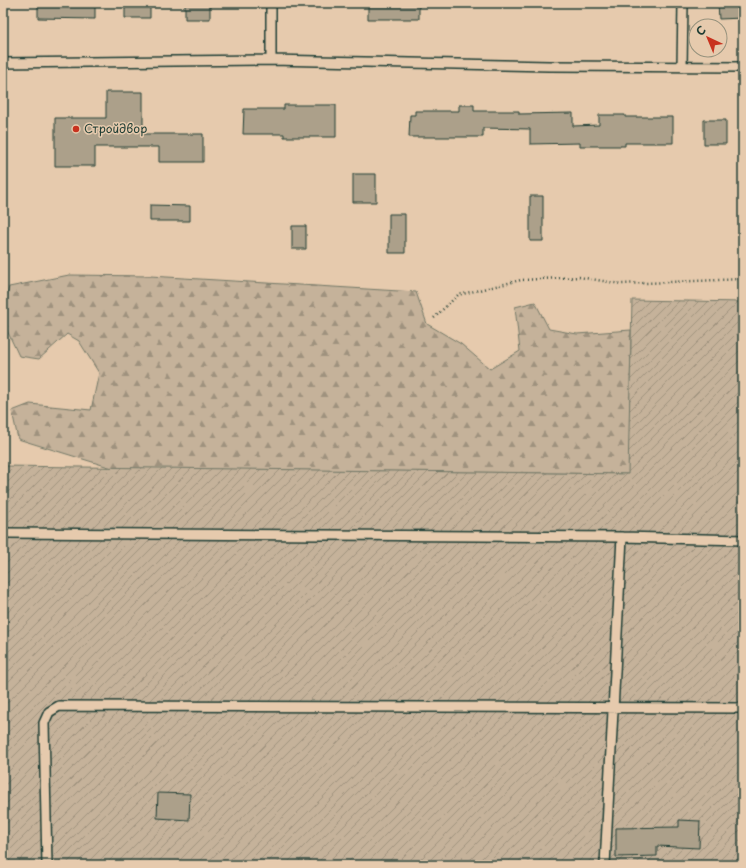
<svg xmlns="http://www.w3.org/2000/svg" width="746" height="868" viewBox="0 0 746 868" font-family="'Playpen Sans',sans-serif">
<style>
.forest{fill:url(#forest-firs);stroke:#727867}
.garden{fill:url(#garden-furrows);stroke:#727867}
.building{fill:#aca08a;stroke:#1f3d34}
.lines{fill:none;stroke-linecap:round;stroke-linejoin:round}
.lane-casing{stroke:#1f3d34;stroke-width:12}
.path{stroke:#1f3d34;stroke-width:2.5;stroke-dasharray:1 3;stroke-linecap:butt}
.lane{stroke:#e6caad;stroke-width:9}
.poi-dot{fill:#c8321e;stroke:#e6caad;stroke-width:1.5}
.labels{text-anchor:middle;stroke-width:3;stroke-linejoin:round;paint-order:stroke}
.poi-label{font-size:12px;fill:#1f3d34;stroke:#e6caad;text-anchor:start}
</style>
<defs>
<pattern id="forest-firs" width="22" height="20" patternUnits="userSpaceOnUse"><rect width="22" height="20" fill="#c5b29a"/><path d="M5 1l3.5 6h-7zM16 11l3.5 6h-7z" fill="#9f927e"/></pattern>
<pattern id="garden-furrows" width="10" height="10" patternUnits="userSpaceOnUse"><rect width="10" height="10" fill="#c5b29a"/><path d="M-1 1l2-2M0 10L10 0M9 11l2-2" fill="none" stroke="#9f927e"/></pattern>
</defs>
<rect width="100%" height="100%" fill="#e6caad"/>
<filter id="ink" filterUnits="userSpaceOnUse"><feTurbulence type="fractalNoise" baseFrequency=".025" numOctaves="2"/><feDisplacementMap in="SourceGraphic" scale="8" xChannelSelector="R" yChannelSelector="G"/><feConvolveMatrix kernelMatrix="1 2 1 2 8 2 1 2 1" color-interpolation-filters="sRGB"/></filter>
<g filter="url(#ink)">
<path class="forest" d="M 69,275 L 150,276 L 416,292 L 427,324 L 461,344 L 490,369 L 520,351 L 515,307 L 535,302 L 549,329 L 577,334 L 631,330 L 629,474 L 112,468 L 18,439 L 12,411 L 30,404 L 91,410 L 99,373 L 79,341 L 67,334 L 39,359 L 19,356 L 3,322 L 3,311 L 9,287 Z"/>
<path class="garden" d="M 632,300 L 743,302 L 743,865 L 3,865 L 3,466 L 628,474 Z"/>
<path class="building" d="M 38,3 L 95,3 L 95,19 L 38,18 Z
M 125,3 L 150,3 L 150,18 L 125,18 Z
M 185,3 L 210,3 L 210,19 L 185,19 Z
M 368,3 L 419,3 L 419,19 L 368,19 Z
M 718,3 L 743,3 L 743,18 L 719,19 Z
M 106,92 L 143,92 L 143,134 L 203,134 L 203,162 L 159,162 L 159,147 L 95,147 L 95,166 L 55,166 L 55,118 L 106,118 Z
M 284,105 L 336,105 L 336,137 L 284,137 L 284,134 L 243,134 L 244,109 L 284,109 Z
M 459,105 L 474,105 L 474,111 L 519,111 L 519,114 L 573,113 L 573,126 L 599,125 L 599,115 L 625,115 L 625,117 L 673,117 L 673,143 L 625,143 L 625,146 L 580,146 L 580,143 L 530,144 L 530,129 L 483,128 L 483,137 L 409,137 L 410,115 L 415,115 L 415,111 L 459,111 Z
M 704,120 L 726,120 L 726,144 L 704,144 Z
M 353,174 L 376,174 L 376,202 L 353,202 Z
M 530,196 L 543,196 L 543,241 L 530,241 Z
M 150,205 L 190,206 L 190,221 L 150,221 Z
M 389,214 L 405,214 L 405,253 L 389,253 Z
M 292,226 L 306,226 L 306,249 L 292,249 Z
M 158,793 L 190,794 L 189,820 L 157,818 Z
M 679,820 L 700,821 L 699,848 L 657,846 L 657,856 L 616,857 L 616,828 L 679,827 Z"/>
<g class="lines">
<g class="lane-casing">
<path id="lane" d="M 271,3 L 271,60
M 3,63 L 271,60 L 549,66 L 743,67
M 682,67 L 683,3
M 5,533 L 622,537 L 743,540
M 47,865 L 44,723 L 49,712 L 59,706 L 743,708
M 605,865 L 622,537"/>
</g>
<path class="path" d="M 434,318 L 458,295 L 521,280 L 579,277 L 621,284 L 743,279"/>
<use href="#lane" class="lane"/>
</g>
</g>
<circle class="poi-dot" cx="76" cy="129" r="4"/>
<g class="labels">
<g class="poi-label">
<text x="84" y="133">Стройдвор</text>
</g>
</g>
<rect width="746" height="868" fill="none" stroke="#e6caad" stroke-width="16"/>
<rect x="8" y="8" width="730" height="852" fill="none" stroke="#1f3d34" stroke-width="1.5" filter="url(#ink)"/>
<g transform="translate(708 38) rotate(316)"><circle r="19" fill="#e6caad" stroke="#96927d"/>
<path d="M0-3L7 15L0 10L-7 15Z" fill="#c8321e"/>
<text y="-6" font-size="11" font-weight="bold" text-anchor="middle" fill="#1f3d34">С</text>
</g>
</svg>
